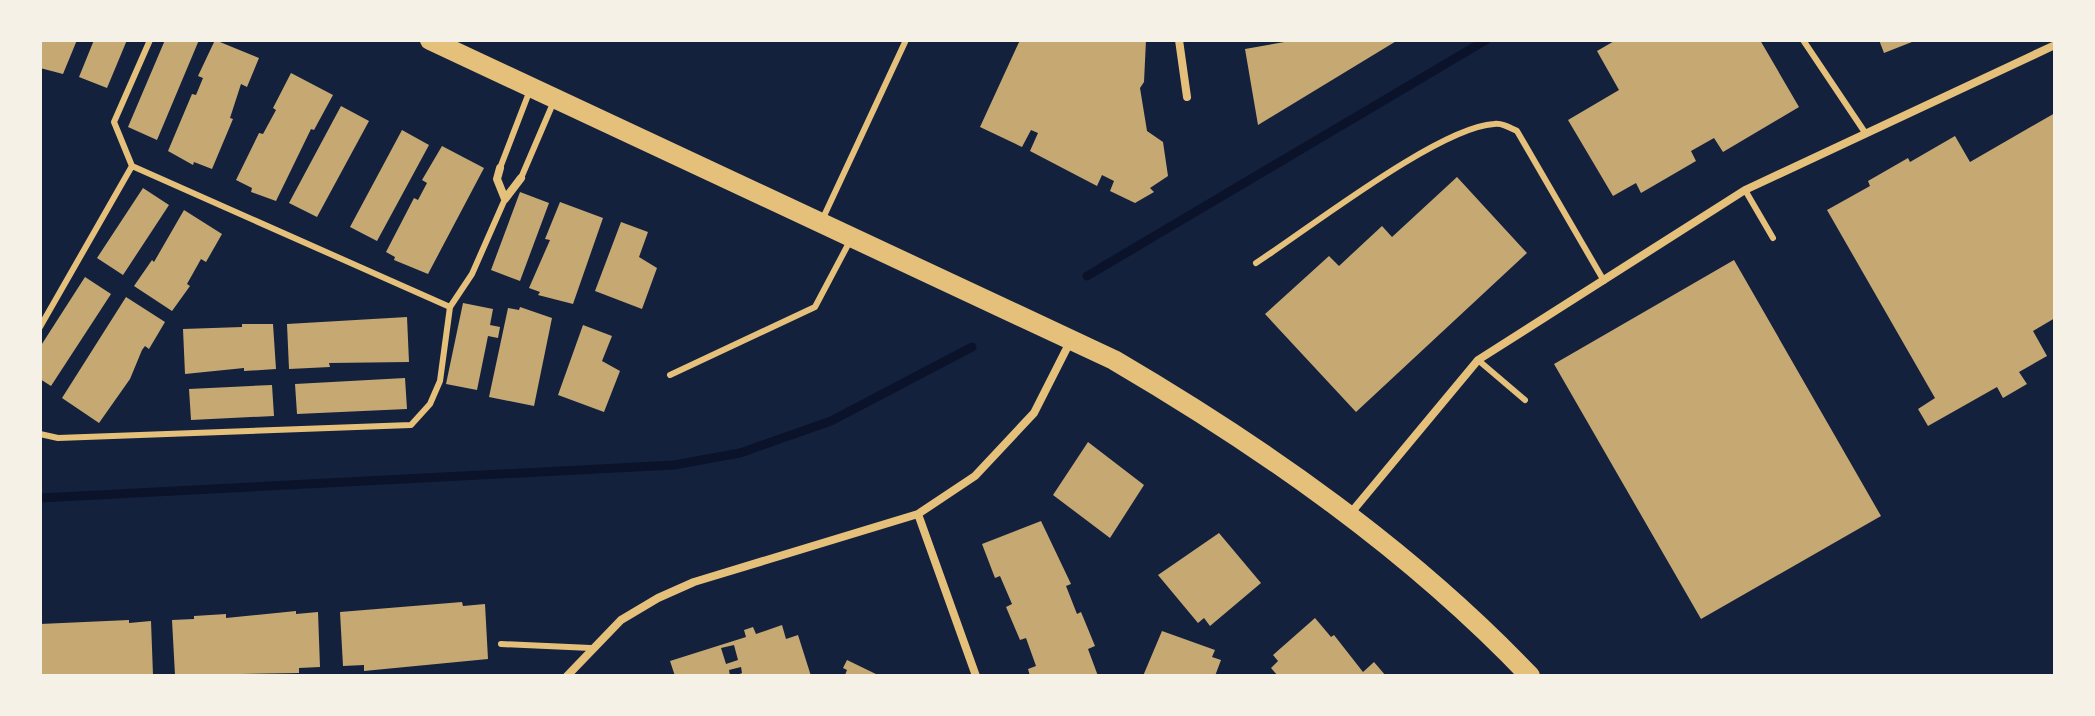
<svg xmlns="http://www.w3.org/2000/svg" width="2095" height="716" viewBox="0 0 2095 716" font-family="'Open Sans',sans-serif">
<style>
.lines{fill:none;stroke-linecap:round;stroke-linejoin:round}
.stream{stroke:#0b132b;stroke-width:9}
.building{fill:#c6a872;fill-rule:evenodd}
.service{stroke:#e5c07b;stroke-width:6}
.minor{stroke:#e5c07b;stroke-width:8}
.primary{stroke:#e5c07b;stroke-width:20}
</style>
<rect width="100%" height="100%" fill="#14213d"/>
<g class="lines">
<path class="stream" d="M 1087,276 L 1486,40
M 40,498 L 674,465 L 740,453 L 831,421 L 972,347"/>
</g>
<path class="building" d="M 40,40 L 77,40 L 63,74 L 40,68 Z
M 94,40 L 127,40 L 107,88 L 79,77 Z
M 165,40 L 199,40 L 157,140 L 128,127 Z
M 215,40 L 259,58 L 247,87 L 241,84 L 230,118 L 233,119 L 212,169 L 194,162 L 193,165 L 168,151 L 192,94 L 196,95 L 203,78 L 198,76 Z
M 1020,40 L 1146,40 L 1144,82 L 1140,88 L 1147,131 L 1163,142 L 1168,176 L 1150,188 L 1154,192 L 1135,203 L 1110,191 L 1114,181 L 1102,175 L 1097,186 L 1030,151 L 1038,133 L 1031,130 L 1022,147 L 980,127 Z
M 1296,40 L 1398,40 L 1258,125 L 1245,49 Z
M 1616,40 L 1760,40 L 1799,107 L 1723,152 L 1714,138 L 1691,151 L 1696,161 L 1641,193 L 1636,183 L 1613,196 L 1568,120 L 1619,90 L 1597,51 Z
M 1879,40 L 1917,40 L 1884,53 Z
M 291,73 L 333,95 L 314,130 L 311,129 L 276,201 L 251,192 L 252,188 L 236,180 L 259,133 L 263,134 L 276,110 L 273,108 Z
M 341,106 L 369,121 L 317,217 L 289,203 Z
M 2055,113 L 2055,318 L 2033,331 L 2047,356 L 2019,372 L 2027,384 L 2003,398 L 1997,387 L 1928,426 L 1918,409 L 1935,398 L 1827,210 L 1870,186 L 1868,181 L 1908,158 L 1910,162 L 1955,136 L 1970,162 Z
M 402,130 L 429,145 L 377,241 L 350,227 Z
M 442,146 L 484,168 L 428,274 L 394,260 L 395,257 L 386,252 L 414,198 L 418,200 L 427,183 L 422,180 Z
M 1457,177 L 1527,253 L 1356,412 L 1265,314 L 1329,256 L 1339,266 L 1382,226 L 1392,237 Z
M 143,188 L 169,205 L 123,275 L 97,258 Z
M 520,192 L 549,203 L 520,281 L 491,270 Z
M 560,202 L 603,218 L 573,304 L 538,295 L 540,292 L 529,288 L 550,240 L 545,239 Z
M 184,210 L 222,234 L 206,262 L 201,259 L 187,284 L 190,286 L 172,311 L 134,286 L 152,260 L 154,262 Z
M 621,222 L 648,232 L 639,257 L 657,268 L 642,309 L 595,291 Z
M 1734,260 L 1881,516 L 1701,619 L 1554,364 Z
M 85,277 L 111,294 L 51,386 L 40,379 L 40,347 Z
M 126,297 L 165,322 L 149,349 L 145,346 L 142,350 L 130,379 L 99,423 L 62,398 Z
M 463,303 L 493,309 L 490,325 L 500,327 L 498,338 L 488,336 L 477,390 L 446,384 Z
M 520,307 L 552,318 L 534,406 L 489,397 L 508,308 L 519,310 Z
M 407,317 L 409,362 L 329,363 L 330,367 L 289,369 L 287,324 Z
M 242,324 L 273,324 L 276,369 L 244,371 L 244,368 L 185,374 L 183,329 L 242,327 Z
M 583,325 L 612,336 L 602,361 L 620,371 L 604,412 L 558,395 Z
M 405,378 L 407,409 L 297,414 L 295,384 Z
M 272,385 L 274,416 L 191,420 L 189,389 Z
M 1088,442 L 1144,485 L 1110,538 L 1053,495 Z
M 1041,521 L 1071,584 L 1066,586 L 1077,614 L 1081,612 L 1095,646 L 1088,649 L 1098,676 L 1030,676 L 1028,669 L 1036,666 L 1026,638 L 1020,640 L 1006,607 L 1012,604 L 1000,576 L 995,578 L 982,544 Z
M 1219,533 L 1261,583 L 1210,626 L 1204,618 L 1198,623 L 1158,575 Z
M 462,602 L 463,606 L 485,604 L 488,659 L 364,671 L 364,665 L 343,666 L 340,612 Z
M 296,611 L 296,614 L 318,612 L 320,667 L 299,668 L 299,673 L 175,675 L 172,620 L 194,619 L 194,616 L 226,614 L 226,618 Z
M 1315,618 L 1331,637 L 1334,635 L 1363,672 L 1374,662 L 1386,676 L 1278,676 L 1271,668 L 1278,661 L 1273,655 Z
M 129,620 L 129,623 L 151,621 L 153,675 L 40,676 L 40,624 Z
M 782,625 L 786,639 L 798,635 L 811,676 L 735,676 L 742,673 L 741,667 L 729,670 L 730,676 L 675,676 L 670,661 L 746,637 L 744,630 L 753,627 L 756,634 ZM 734,645 L 738,660 L 726,664 L 721,648 Z
M 1162,631 L 1215,650 L 1212,657 L 1221,660 L 1215,676 L 1143,676 Z
M 847,660 L 880,676 L 845,675 L 847,670 L 843,668 Z"/>
<g class="lines">
<path class="service" d="M 1803,40 L 1866,134
M 132,166 L 450,307
M 500,168 L 530,90
M 521,178 L 554,101
M 1745,190 L 1773,238
M 823,218 L 906,40
M 1256,263 C 1307,230 1439,127 1494,124 C 1502,123 1509,127 1517,131 L 1604,281
M 40,327 L 132,166 L 114,122 L 150,40
M 1478,360 L 1525,400
M 670,375 L 815,307 L 851,239
M 40,434 L 58,438 L 411,425 L 430,404 L 440,381 L 450,307 L 472,274 L 505,199
M 501,644 L 591,648"/>
<path class="minor" d="M 1179,40 L 1187,97
M 500,168 L 497,179 L 505,199 L 521,178
M 918,514 L 976,676
M 1350,514 L 1478,360 L 1745,190 L 2055,45
M 567,676 L 621,620 L 658,598 L 694,582 L 918,514 L 975,476 L 1034,413 L 1071,340"/>
<path class="primary" d="M 430,40 L 1114,360 C 1264,448 1410,550 1530,676"/>
</g>
<rect width="2095" height="716" fill="none" stroke="#f6f1e7" stroke-width="84"/>
</svg>
